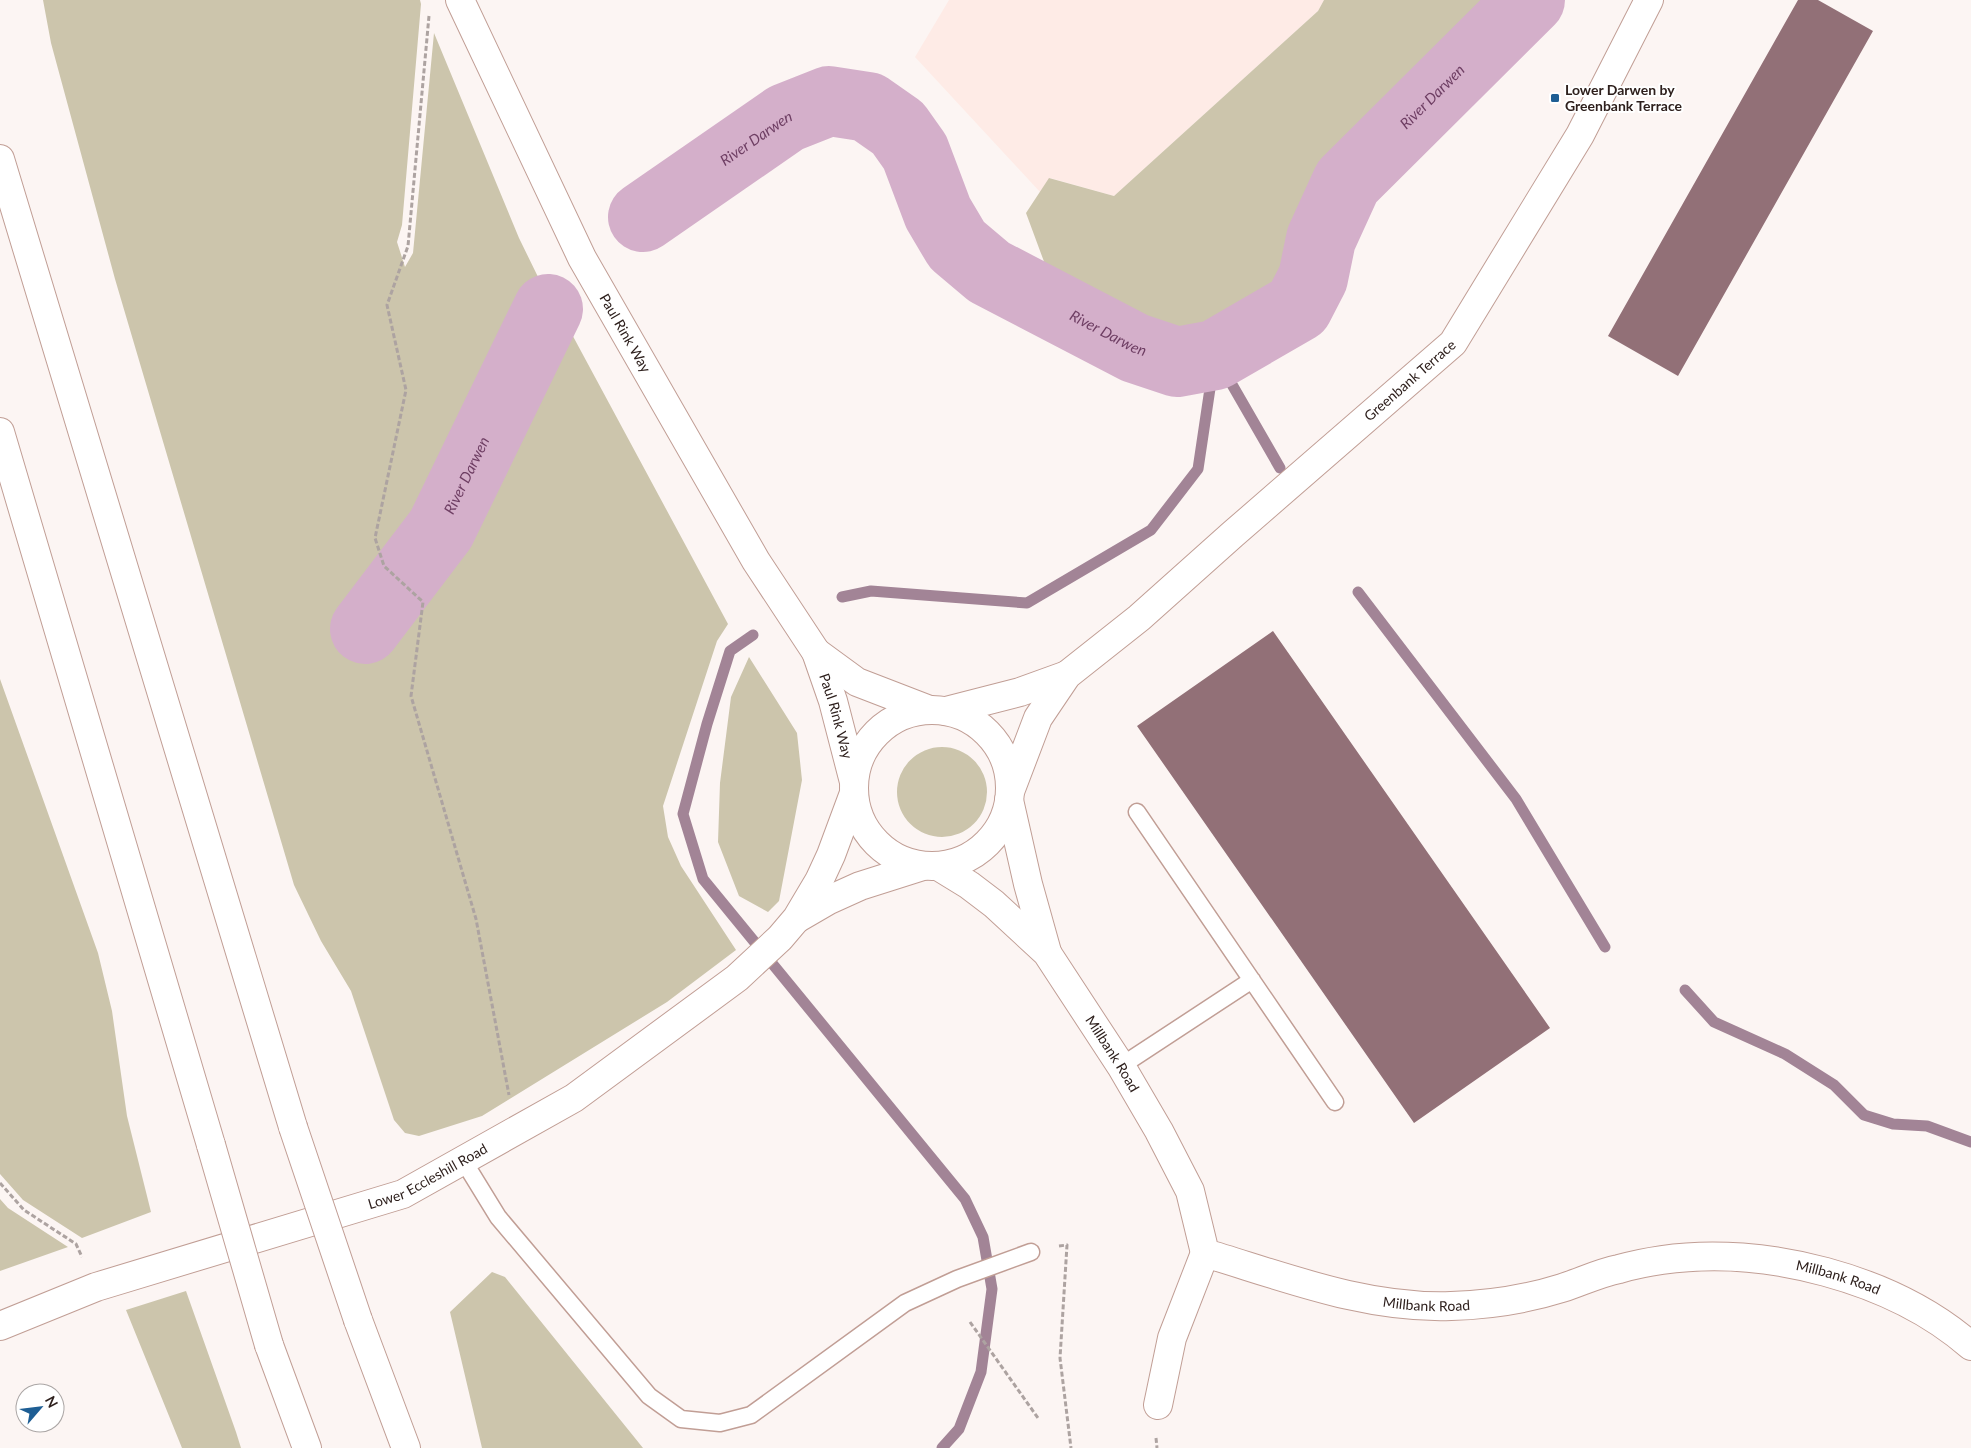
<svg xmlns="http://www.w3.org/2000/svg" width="1971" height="1448" viewBox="0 0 1971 1448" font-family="Lato,sans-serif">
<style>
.built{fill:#feebe6}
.green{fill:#ccc5ac}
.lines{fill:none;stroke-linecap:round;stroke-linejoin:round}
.stream{stroke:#a28496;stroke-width:11}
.river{stroke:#d4afca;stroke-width:70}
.building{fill:#927077}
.service-casing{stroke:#c19e95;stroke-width:19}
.minor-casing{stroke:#c19e95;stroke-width:30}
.tertiary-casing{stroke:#c19e95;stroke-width:30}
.motorway-casing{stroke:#c19e95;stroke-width:30}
.path{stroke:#ada3a1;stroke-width:3;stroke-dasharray:5 2.5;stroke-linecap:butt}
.service{stroke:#fff;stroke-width:16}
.minor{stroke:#fff;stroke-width:28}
.tertiary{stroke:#fff;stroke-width:28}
.motorway{stroke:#fff;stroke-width:28}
.motorway-bridge-casing{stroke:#c19e95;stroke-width:30;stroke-linecap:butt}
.motorway-bridge{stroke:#fff;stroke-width:28}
.poi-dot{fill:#1e5e94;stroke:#fff;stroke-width:2}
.labels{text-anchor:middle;stroke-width:4;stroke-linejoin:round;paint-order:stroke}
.poi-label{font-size:14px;font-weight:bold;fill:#2e201d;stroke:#fff;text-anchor:start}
.street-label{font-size:14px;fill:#2e201d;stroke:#fff}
.water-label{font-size:15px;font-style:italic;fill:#6e3e63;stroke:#fff}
</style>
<rect width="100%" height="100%" fill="#fcf5f3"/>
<path class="built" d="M 949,0 L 1324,0 L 1318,11 L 1114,196 L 1050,178 L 1040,192 L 915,57 Z"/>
<path class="green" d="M 43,0 L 420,0 L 421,4 L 402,225 L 397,242 L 405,267 L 413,253 L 434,33 L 519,238 L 540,281 L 463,436 L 430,509 L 394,561 L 383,572 L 360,613 L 370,647 L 413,601 L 454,551 L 486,493 L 568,327 L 728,624 L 717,641 L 663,806 L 668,837 L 681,866 L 736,950 L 667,1002 L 482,1116 L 419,1136 L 405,1133 L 394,1120 L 351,991 L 321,941 L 294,885 L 115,279 L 51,43 Z
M 1324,0 L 1507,0 L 1343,155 L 1313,196 L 1271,293 L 1261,311 L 1239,321 L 1187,331 L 1155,327 L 1046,267 L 1026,213 L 1049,178 L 1114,196 L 1318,11 Z
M 749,657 L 797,733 L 802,780 L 779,901 L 768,912 L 739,896 L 718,842 L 720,783 L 731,697 Z
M 0,679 L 98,953 L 112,1011 L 127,1116 L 151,1212 L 82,1238 L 23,1200 L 0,1174 Z
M897 792a45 45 0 1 1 90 0a45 45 0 1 1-90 0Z
M 0,1199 L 8,1208 L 68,1247 L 0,1271 Z
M 492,1272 L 505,1277 L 643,1448 L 482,1448 L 450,1312 Z
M 186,1291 L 236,1432 L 241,1448 L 182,1448 L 126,1310 Z"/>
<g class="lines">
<path class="stream" d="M 1215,355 L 1280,468
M 1358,592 L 1516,799 L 1605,947
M 842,597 L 871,591 L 1027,603 L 1151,530 L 1198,469 L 1215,355
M 753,635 L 730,651 L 707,724 L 683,814 L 703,879 L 965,1199 L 983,1237 L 992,1289 L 981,1372 L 959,1429 L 942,1448
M 1685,990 L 1714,1022 L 1785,1054 L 1834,1085 L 1864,1115 L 1893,1124 L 1927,1126 L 1971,1142"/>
<g class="river">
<path id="s1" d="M 643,217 L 786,118 L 829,101 L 868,107 L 898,128 L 915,152 L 938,213 L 957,245 L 989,272 L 1135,348 L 1177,362 L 1215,355 L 1298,307 L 1313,278 L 1321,239 L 1347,182 L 1530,0"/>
<path id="s2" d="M 365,629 L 441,529 L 548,309"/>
</g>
</g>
<path class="building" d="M 1798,0 L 1818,0 L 1873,31 L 1678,376 L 1608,336 Z
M 1273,631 L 1550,1028 L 1414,1123 L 1137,726 Z"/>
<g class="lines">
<g class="service-casing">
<path id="service" d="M 1137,812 L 1335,1102
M 1121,1066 L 1252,980
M 463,1160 L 498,1217 L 649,1396 L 681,1419 L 720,1423 L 751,1415 L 905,1303 L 957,1279 L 1031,1252"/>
</g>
<g class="minor-casing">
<g id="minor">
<path d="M 1009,800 L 1028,884 L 1047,952"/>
<path id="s3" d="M 938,866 L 969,885 L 994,904 L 1047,953 L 1121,1066 L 1159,1131 L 1190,1191 L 1205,1253 C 1285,1277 1366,1309 1451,1306 C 1487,1305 1527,1299 1562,1288 C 1581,1282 1599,1273 1619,1269 C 1633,1265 1648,1262 1662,1260 C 1764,1245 1893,1278 1971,1346"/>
<path d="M 1158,1405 L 1172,1338 L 1205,1253"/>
</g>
</g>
<g class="tertiary-casing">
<g id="tertiary">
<path id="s4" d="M 460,0 L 582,258 L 756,561 L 816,652 L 833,701 L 854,782"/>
<path d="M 816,652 L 857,682 L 927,709"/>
<circle cx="932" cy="788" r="78"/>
<path d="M 946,711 L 1020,692 L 1067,675"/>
<path id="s5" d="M 1011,789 L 1038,718 L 1067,675 L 1139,618 L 1233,534 L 1453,343 L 1580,135 L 1649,0"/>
<path d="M 798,918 L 829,900 L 860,886 L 923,866"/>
<path id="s6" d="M 0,1326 L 96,1287 L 403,1194 L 574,1098 L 737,978 L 780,938 L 797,918 L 819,881 L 831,855 L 854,793"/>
</g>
</g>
<g class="motorway-casing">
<path id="motorway" d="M 0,159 L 293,1127
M 0,432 L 211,1145
M 358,1320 L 406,1448
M 269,1345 L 307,1448"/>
</g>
<path class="path" d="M 429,16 L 408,246 L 387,305 L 406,390 L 375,538 L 384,566 L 423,602 L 411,696 L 476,919 L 509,1095
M 0,1183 L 24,1210 L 76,1244 L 82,1257
M 1059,1246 L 1067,1245 L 1060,1358 L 1071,1448
M 970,1322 L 1038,1418
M 1156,1438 L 1157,1448"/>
<use href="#service" class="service"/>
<use href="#minor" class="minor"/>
<use href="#tertiary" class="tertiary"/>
<use href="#motorway" class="motorway"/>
<g class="motorway-bridge-casing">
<path id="motorway-bridge" d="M 293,1127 L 358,1320
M 211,1145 L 269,1345"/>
</g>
<use href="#motorway-bridge" class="motorway-bridge"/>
</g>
<rect class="poi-dot" x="1550" y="93" width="10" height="10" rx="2.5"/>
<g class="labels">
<g class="poi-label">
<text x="1565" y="95">Lower Darwen by<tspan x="1565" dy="16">Greenbank Terrace</tspan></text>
</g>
<g class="street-label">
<text dy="5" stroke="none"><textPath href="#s4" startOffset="372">Paul Rink Way</textPath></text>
<text dy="5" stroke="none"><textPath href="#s5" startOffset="580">Greenbank Terrace</textPath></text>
<text dy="5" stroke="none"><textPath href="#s4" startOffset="811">Paul Rink Way</textPath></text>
<text dy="5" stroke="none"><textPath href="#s3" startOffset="260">Millbank Road</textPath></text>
<text dy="5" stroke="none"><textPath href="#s6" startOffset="454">Lower Eccleshill Road</textPath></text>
<text dy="5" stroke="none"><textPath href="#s3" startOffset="1130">Millbank Road</textPath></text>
<text dy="5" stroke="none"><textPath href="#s3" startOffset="710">Millbank Road</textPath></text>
</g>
<g class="water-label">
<text dy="5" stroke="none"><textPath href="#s1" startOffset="1069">River Darwen</textPath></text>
<text dy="5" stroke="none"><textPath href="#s1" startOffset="138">River Darwen</textPath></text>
<text dy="5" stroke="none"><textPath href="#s1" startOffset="604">River Darwen</textPath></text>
<text dy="5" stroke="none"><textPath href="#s2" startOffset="185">River Darwen</textPath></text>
</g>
</g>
<g transform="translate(40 1408) rotate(62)"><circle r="24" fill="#ffffff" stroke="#aba6a5"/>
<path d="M0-4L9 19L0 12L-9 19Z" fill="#1e5e94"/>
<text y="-8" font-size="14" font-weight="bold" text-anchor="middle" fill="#2e201d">N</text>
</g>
</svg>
